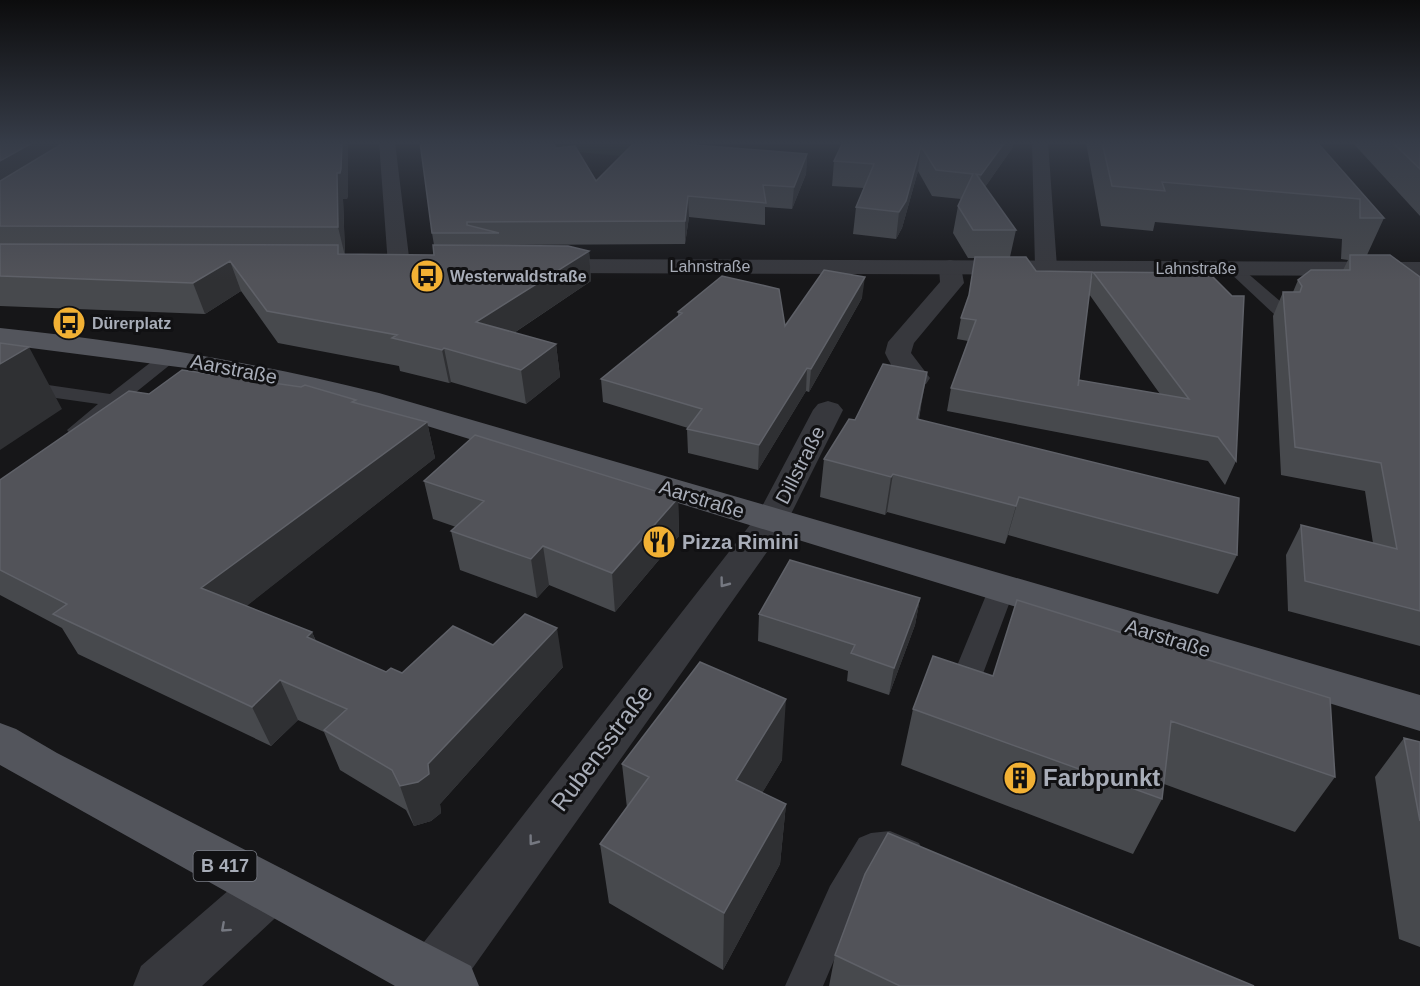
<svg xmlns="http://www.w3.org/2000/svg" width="1420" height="986" viewBox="0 0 1420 986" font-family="Arial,sans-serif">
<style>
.green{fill:#1e261f}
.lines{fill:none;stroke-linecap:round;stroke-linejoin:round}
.service{fill:#37383d;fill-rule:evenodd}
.minor{fill:#37383d;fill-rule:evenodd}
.tertiary{fill:#37383d;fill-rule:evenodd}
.primary{fill:#53555c;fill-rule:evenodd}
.wall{fill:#47494d;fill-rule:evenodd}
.shaded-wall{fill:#2f3033}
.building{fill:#525359;stroke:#5f6168;stroke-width:1.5}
.oneway{stroke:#757881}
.labels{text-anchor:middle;stroke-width:6;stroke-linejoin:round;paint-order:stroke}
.far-street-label{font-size:16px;fill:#a8adb8;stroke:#111113}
.far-poi-label{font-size:16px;font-weight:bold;fill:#a8adb8;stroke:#111113;text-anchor:start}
.shield{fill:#111113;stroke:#7b7e86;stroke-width:1.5}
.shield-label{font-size:18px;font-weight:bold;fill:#a8adb8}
.street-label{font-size:20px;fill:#a8adb8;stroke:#111113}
.poi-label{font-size:20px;font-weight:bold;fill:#a8adb8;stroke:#111113;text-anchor:start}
.near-street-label{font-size:24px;fill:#a8adb8;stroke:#111113}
.near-poi-label{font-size:24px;font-weight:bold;fill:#a8adb8;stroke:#111113;text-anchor:start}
</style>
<rect width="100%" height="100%" fill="#161618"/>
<path class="green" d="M 470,142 L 648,142 L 631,157 Z"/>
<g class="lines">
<path class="service" d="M 1233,263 L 1238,265 L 1287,307 L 1289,311 L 1287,315 L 1275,315 L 1228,271 L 1225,268 Z
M 170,351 L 176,352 L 179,356 L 176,360 L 84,434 L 70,434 L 67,430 L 98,404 L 0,390 L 0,378 L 110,394 L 164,352 Z
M 1002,579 L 1011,582 L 1015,588 L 975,695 L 970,703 L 960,707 L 950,703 L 945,695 L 989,588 L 993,582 Z
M 890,831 L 919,843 L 924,854 L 919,865 L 907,870 L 889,863 L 881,864 L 855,911 L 823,986 L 785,986 L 830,886 L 859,838 L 871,833 Z"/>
<path class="minor" d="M 379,142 L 395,142 L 410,265 L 407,270 L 399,272 L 391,270 L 388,265 Z
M 1032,142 L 1048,142 L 1057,267 L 1054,272 L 1046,274 L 1038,272 L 1035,267 Z
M 950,260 L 958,262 L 961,267 L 964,283 L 914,343 L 911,353 L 930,378 L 926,384 C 903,389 894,371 885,353 L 888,342 L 940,282 L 939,267 L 942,262 Z
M 828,401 L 838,404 L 843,410 L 784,528 L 460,986 L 409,986 L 405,976 L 413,956 L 757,516 L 813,410 L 818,404 Z
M 269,864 L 287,871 L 295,889 L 287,907 L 202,986 L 133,986 L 141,966 L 251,871 Z"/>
<path class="tertiary" d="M 546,259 L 1420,262 L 1420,276 L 546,273 L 538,271 L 535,266 L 538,261 Z"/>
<path class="primary" d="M 0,328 C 128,341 254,362 379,393 L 1420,695 L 1420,731 L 359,405 L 186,368 L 0,344 Z
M 0,723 L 16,729 L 57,753 L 471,966 L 479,986 L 395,986 L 0,765 Z"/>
</g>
<path class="wall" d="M 0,142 L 348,142 L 348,195 L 347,199 L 343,199 L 345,254 L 434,255 L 434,245 L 432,233 L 467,144 L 556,148 L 596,181 L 807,154 L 806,174 L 792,209 L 765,207 L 765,225 L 689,217 L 685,244 L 501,245 L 501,246 L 589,251 L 591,281 L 514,333 L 556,344 L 560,377 L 526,404 L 451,382 L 449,383 L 400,371 L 399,366 L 278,343 L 241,291 L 205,314 L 0,306 Z
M 843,142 L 1013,147 L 985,187 L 1016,230 L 1010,257 L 1036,271 L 1091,281 L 1093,272 L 1236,461 L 1225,485 L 1208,461 L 947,411 L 951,388 L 968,341 L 957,339 L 961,318 L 968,299 L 975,258 L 968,258 L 953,233 L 958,206 L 961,199 L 932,196 L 918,171 L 902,228 L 896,239 L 853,234 L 856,207 L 864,188 L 832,186 L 834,161 ZM 1089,294 L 1140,366 L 1160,394 L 1078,382 Z
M 1086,142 L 1317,142 L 1384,218 L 1367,255 L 1420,277 L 1420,646 L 1288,611 L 1286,555 L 1301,525 L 1373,543 L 1365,491 L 1281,475 L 1273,316 L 1283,292 L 1293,292 L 1298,280 L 1343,270 L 1348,260 L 1341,259 L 1342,239 L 1155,222 L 1153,231 L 1101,226 Z
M 1352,142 L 1420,142 L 1420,216 Z
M 862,298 L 809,392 L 806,391 L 758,470 L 688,453 L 687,429 L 688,428 L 603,402 L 601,379 L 678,317 L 678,312 L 785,326 Z
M 357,404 L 427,422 L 435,458 L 246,606 L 312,632 L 316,641 L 386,672 L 402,673 L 493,645 L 563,667 L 440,804 L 441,813 L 431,821 L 414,826 L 406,810 L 340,770 L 324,732 L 298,720 L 271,746 L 78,654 L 62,628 L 0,595 L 0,480 Z
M 921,407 L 919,419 L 1237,555 L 1218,594 L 1008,535 L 1005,544 L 887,512 L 885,515 L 820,497 L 824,459 L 855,420 Z
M 424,481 L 678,498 L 679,536 L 615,612 L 549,585 L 537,598 L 460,570 L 451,531 L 456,527 L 433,519 Z
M 920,598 L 915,625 L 889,695 L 847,681 L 848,671 L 758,641 L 759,614 Z
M 1017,600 L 1335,777 L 1295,832 L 1164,784 L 1162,799 L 1133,854 L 901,765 L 913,709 L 993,676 Z
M 1404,738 L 1420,742 L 1420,947 L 1399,939 L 1375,777 Z
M 782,760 L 762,793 L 786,804 L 780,864 L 723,970 L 609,903 L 600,844 L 627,808 L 622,764 Z
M 835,955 L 1254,986 L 829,986 Z"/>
<path class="shaded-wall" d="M 34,142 L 86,142 L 0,193 L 0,161 Z
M 342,142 L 348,142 L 348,195 L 347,199 L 343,199 L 345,256 L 338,227 L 337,173 Z
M 1005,142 L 1014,142 L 1013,147 L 976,200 L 981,175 Z
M 921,146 L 918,171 L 902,228 L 896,239 L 899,212 Z
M 807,154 L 806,174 L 792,209 L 794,187 Z
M 688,196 L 689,217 L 685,244 L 685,221 Z
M 589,251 L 591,281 L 481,355 L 476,322 Z
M 230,261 L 241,291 L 205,314 L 193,283 Z
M 865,277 L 862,298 L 809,392 L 811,369 Z
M 556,344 L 560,377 L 526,404 L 521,370 Z
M 29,347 L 62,409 L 0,450 L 0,364 Z
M 444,348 L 451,382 L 449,383 L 442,350 Z
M 807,368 L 806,391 L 758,470 L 759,445 Z
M 927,372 L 921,407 L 910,455 L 917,419 Z
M 427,422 L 435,458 L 220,627 L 201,588 Z
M 893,474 L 887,512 L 885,515 L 891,477 Z
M 1019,497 L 1008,535 L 1005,544 L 1016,506 Z
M 678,498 L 679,536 L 615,612 L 612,573 Z
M 543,546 L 549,585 L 537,598 L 531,559 Z
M 920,598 L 915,625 L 889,695 L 894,668 Z
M 557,628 L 563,667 L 440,804 L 441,813 L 431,821 L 414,826 L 400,786 L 428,764 Z
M 312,632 L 328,672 L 307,637 Z
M 280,680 L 298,720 L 271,746 L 252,707 Z
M 786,699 L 782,760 L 734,840 L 736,780 Z
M 786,804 L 780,864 L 723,970 L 724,913 Z"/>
<path class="building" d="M 0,142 L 34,142 L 0,161 Z
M 65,142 L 342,142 L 341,169 L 340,173 L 337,173 L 338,227 L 0,226 L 0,181 Z
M 420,142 L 466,142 L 467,144 L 486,142 L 553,142 L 556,148 L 575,146 L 596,181 L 635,142 L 658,142 L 807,154 L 794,187 L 763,185 L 766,203 L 688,196 L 685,221 L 467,222 L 467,225 L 499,233 L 432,233 Z
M 843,142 L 1005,142 L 981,175 L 976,174 L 1016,230 L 973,230 L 958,206 L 973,174 L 936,170 L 921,146 L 906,201 L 899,212 L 856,207 L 874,164 L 834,161 Z
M 1102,142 L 1317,142 L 1384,218 L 1360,218 L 1360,199 L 1162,182 L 1165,191 L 1112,186 Z
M 1392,142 L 1420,142 L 1420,169 Z
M 0,244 L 338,245 L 338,254 L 434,255 L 433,245 L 568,246 L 589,251 L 476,322 L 556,344 L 521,370 L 444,348 L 442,350 L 392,338 L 397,335 L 267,311 L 230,261 L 193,283 L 0,276 Z
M 1350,255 L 1390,255 L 1420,277 L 1420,611 L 1305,581 L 1301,525 L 1397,549 L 1381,463 L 1295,447 L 1283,292 L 1300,292 L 1302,286 L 1298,280 L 1311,270 L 1350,270 Z
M 975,257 L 1026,257 L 1036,271 L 1092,272 L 1078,386 L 1079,380 L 1189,399 L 1093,272 L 1209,273 L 1232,296 L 1244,296 L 1236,461 L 1218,437 L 951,388 L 976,320 L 961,318 L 969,295 Z
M 824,270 L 865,277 L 811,369 L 807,368 L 759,445 L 687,429 L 702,409 L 601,379 L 682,313 L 678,312 L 722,276 L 779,289 L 785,326 Z
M 0,343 L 29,347 L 0,364 Z
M 883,364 L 927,372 L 917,419 L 1239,498 L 1237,555 L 1019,497 L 1016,506 L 893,474 L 891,477 L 824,459 L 849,419 L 855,420 Z
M 182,370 L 301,387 L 305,385 L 356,400 L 352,402 L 427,422 L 201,588 L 312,632 L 307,637 L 386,672 L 391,668 L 402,673 L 453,626 L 493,645 L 525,614 L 557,628 L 428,764 L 429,774 L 418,782 L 400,786 L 392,770 L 324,730 L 347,709 L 280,680 L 252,707 L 53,614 L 67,604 L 0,570 L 0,480 L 129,391 L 149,394 Z
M 475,435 L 678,498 L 612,573 L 543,546 L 531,559 L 451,531 L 484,501 L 424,481 Z
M 790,560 L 920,598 L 894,668 L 851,653 L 855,645 L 759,614 Z
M 1017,600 L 1330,698 L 1335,777 L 1171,721 L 1162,799 L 913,709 L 933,656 L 993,676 Z
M 700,662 L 786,699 L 736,780 L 786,804 L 724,913 L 600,844 L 649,777 L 622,764 Z
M 1404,738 L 1420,742 L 1420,821 Z
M 888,833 L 1254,986 L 900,986 L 835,955 L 865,874 Z"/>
<defs><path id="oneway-chevron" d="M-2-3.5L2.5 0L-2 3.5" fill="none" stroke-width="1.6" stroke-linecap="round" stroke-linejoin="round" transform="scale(1.5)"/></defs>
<g class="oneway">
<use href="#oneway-chevron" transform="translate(724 583) rotate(127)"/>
<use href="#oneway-chevron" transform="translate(533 841) rotate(127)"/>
<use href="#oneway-chevron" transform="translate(225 928) rotate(138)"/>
</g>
<linearGradient id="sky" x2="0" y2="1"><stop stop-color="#0c0c0d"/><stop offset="0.51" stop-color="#363c48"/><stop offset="1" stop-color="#363c48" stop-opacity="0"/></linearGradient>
<rect width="1420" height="280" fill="url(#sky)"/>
<defs>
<g id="bus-disc" transform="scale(1.725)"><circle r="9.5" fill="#f2b134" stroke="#111113"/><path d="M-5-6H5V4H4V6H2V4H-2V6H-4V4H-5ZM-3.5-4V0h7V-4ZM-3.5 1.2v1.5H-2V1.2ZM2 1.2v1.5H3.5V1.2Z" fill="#111"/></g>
<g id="restaurant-disc" transform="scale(1.725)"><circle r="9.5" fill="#f2b134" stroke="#111113"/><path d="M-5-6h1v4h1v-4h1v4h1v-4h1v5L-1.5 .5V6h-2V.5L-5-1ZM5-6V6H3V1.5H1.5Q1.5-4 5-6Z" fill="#111"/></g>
<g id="building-disc" transform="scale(1.725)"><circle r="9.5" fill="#f2b134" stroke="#111113"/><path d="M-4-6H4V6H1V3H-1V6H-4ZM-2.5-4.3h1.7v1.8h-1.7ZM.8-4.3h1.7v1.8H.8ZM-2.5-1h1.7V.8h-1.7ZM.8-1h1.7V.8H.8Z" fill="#111"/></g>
</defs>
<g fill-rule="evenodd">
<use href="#bus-disc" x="427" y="276"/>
<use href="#bus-disc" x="69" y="323"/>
<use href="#restaurant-disc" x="659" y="542"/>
<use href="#building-disc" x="1020" y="778"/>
</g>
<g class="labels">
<g class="far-street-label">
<text x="710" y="272">Lahnstraße</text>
<text x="1196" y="274">Lahnstraße</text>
</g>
<g class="far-poi-label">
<text x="450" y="282">Westerwaldstraße</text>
<text x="92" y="329">Dürerplatz</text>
</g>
<rect class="shield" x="193.5" y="851" width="63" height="30" rx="4.5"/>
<g class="shield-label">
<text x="225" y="872">B 417</text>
</g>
<g class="street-label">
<text transform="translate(234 369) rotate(11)" y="7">Aarstraße</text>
<text transform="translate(800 465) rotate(-63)" y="7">Dillstraße</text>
<text transform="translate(702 499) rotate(17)" y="7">Aarstraße</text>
<text transform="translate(1168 638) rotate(17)" y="7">Aarstraße</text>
</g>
<g class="poi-label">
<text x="682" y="549">Pizza Rimini</text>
</g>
<g class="near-street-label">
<text transform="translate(602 748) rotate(-53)" y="8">Rubensstraße</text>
</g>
<g class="near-poi-label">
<text x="1043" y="786">Farbpunkt</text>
</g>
</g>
</svg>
